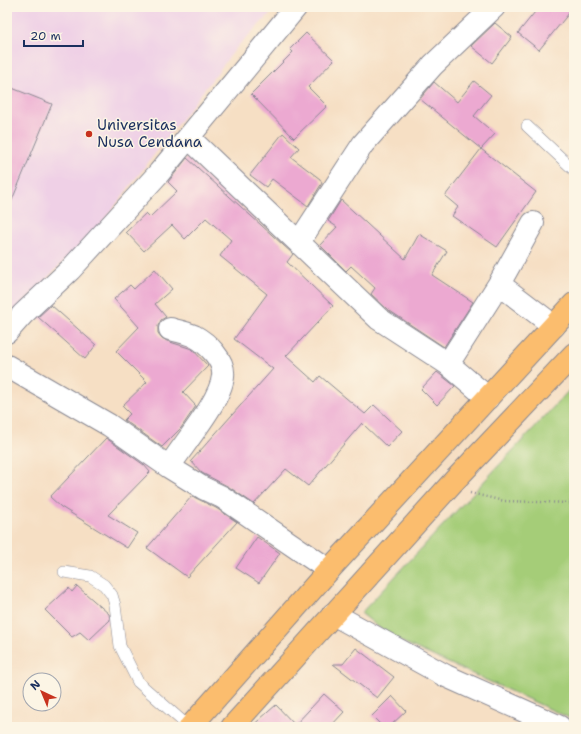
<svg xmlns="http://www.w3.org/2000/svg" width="581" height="734" viewBox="0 0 581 734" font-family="'Shantell Sans',sans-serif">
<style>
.built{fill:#efd0e6}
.green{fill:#a5cd78;stroke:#607e6b}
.building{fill:#eca9d1}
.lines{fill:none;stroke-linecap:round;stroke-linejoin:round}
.lane-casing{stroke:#888791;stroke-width:12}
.street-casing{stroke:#888791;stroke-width:24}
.highway-casing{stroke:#888791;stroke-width:24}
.path{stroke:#888791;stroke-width:2.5;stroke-dasharray:1 3;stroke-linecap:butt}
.lane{stroke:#fff;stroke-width:11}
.street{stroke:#fff;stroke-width:22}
.highway{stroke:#fbbd6e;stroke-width:22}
.poi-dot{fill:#c8321e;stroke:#fcf5e5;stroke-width:1.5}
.labels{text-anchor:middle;stroke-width:3;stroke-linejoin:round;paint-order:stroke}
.poi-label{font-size:15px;fill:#1b2f5e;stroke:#fcf5e5;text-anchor:start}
</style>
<rect width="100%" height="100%" fill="#fcf5e5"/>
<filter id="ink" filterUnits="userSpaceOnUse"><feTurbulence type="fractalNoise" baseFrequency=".025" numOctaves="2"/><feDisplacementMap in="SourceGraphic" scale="8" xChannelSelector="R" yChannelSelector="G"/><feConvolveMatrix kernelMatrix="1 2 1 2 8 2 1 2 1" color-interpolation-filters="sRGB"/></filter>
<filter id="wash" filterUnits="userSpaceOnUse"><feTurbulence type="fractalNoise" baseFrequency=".012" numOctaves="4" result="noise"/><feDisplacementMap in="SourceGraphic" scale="16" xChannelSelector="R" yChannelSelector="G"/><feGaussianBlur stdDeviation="0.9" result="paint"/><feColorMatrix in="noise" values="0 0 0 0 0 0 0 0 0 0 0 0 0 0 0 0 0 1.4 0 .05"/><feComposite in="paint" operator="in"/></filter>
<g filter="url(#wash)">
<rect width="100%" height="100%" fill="#f6dfc4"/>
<path class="built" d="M 7,7 L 277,7 L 237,47 L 104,220 L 7,319 Z"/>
<path class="green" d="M 574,385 L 574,720 L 389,636 L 361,613 Z"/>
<g id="blocks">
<path class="building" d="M 539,7 L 574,7 L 539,50 L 518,33 Z
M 495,23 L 512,37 L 492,63 L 471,46 Z
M 306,33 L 334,60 L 308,87 L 327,106 L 294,138 L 251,94 L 293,52 L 290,49 Z
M 474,81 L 491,95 L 474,116 L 495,134 L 481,149 L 420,99 L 434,82 L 457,102 Z
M 7,86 L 52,104 L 7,212 Z
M 283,133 L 299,148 L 291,157 L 320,179 L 322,183 L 308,206 L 272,179 L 266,187 L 250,175 Z
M 481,149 L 536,192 L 497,247 L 452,216 L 458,207 L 445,196 Z
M 187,158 L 293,254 L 287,262 L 333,306 L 286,356 L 315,382 L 320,376 L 365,414 L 374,405 L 402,431 L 387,447 L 362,423 L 308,486 L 286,469 L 254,504 L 229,487 L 202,473 L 191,461 L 273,369 L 234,339 L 267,294 L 220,256 L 231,240 L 206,218 L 185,239 L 172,225 L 144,251 L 126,232 L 146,213 L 150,217 L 177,191 L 168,182 Z
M 341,200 L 405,259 L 419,234 L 447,251 L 432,275 L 473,302 L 444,347 L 387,309 L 371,294 L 375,288 L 351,266 L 346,271 L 320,245 L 337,227 L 328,221 Z
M 155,269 L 172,289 L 155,304 L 166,317 L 161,320 L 158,326 L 158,333 L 162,338 L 167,341 L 192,349 L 208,366 L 183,392 L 196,406 L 181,428 L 162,447 L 124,420 L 130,414 L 122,406 L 147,382 L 116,351 L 139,327 L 114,299 L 130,285 L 134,289 Z
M 51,305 L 96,345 L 85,359 L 38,317 Z
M 437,372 L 455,386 L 437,405 L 421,389 Z
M 106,438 L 144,465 L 150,472 L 108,515 L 137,533 L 127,548 L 61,507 L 50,497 Z
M 192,496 L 216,508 L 237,522 L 187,577 L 147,548 Z
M 257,537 L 280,553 L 259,583 L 236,568 Z
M 77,586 L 109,614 L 110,620 L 89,640 L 80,632 L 72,637 L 45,610 L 69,588 L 72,592 Z
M 356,648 L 394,677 L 377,698 L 333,664 L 343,664 Z
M 324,694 L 344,712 L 330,727 L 251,727 L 276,705 L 295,725 Z
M 392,696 L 406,711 L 389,727 L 383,727 L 372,716 Z"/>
</g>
</g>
<g filter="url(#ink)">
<use href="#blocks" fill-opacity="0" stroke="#888791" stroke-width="1"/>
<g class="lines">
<g class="lane-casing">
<path id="lane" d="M 527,126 L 574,170
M 64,572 L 90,576 L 104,585 L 112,595 L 115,605 L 120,646 L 138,682 L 189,727"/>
</g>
<g class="street-casing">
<path id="street" d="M 189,138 L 379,319 L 448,364 L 488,398
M 299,242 L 363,144 L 433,65 L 494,7
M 499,284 L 554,326
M 170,329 C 178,331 187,333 194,336 C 207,343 225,360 223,376 C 221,401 183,444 169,467 L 203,488 L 222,497 L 329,570
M 7,332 L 23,314 L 70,270 L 159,173 L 296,7
M 448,364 L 499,284 L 533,223
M 7,366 L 109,425 L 169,467
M 333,614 L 446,676 L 560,727"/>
</g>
<g class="highway-casing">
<path id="highway" d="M 190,727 L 329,570 L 574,304
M 232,727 L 453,482 L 574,354"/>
</g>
<path class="path" d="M 470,493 L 504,501 L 574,503"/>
<use href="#lane" class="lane"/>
<use href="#street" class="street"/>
<use href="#highway" class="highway"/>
</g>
</g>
<circle class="poi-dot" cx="89" cy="134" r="4"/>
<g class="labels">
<g class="poi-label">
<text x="97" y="130">Universitas<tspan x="97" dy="17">Nusa Cendana</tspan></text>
</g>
</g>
<rect width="581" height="734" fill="none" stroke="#fcf5e5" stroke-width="24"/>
<g transform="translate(42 692) rotate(316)"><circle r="19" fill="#fcf5e5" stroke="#a2a6af"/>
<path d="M0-3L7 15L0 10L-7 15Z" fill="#c8321e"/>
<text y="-6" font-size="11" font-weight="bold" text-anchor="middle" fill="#1b2f5e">N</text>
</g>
<path d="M24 40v6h59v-6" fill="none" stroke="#1b2f5e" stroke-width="2"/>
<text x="30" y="40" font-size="12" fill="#1b2f5e" stroke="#fcf5e5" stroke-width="3" paint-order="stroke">20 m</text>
</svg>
